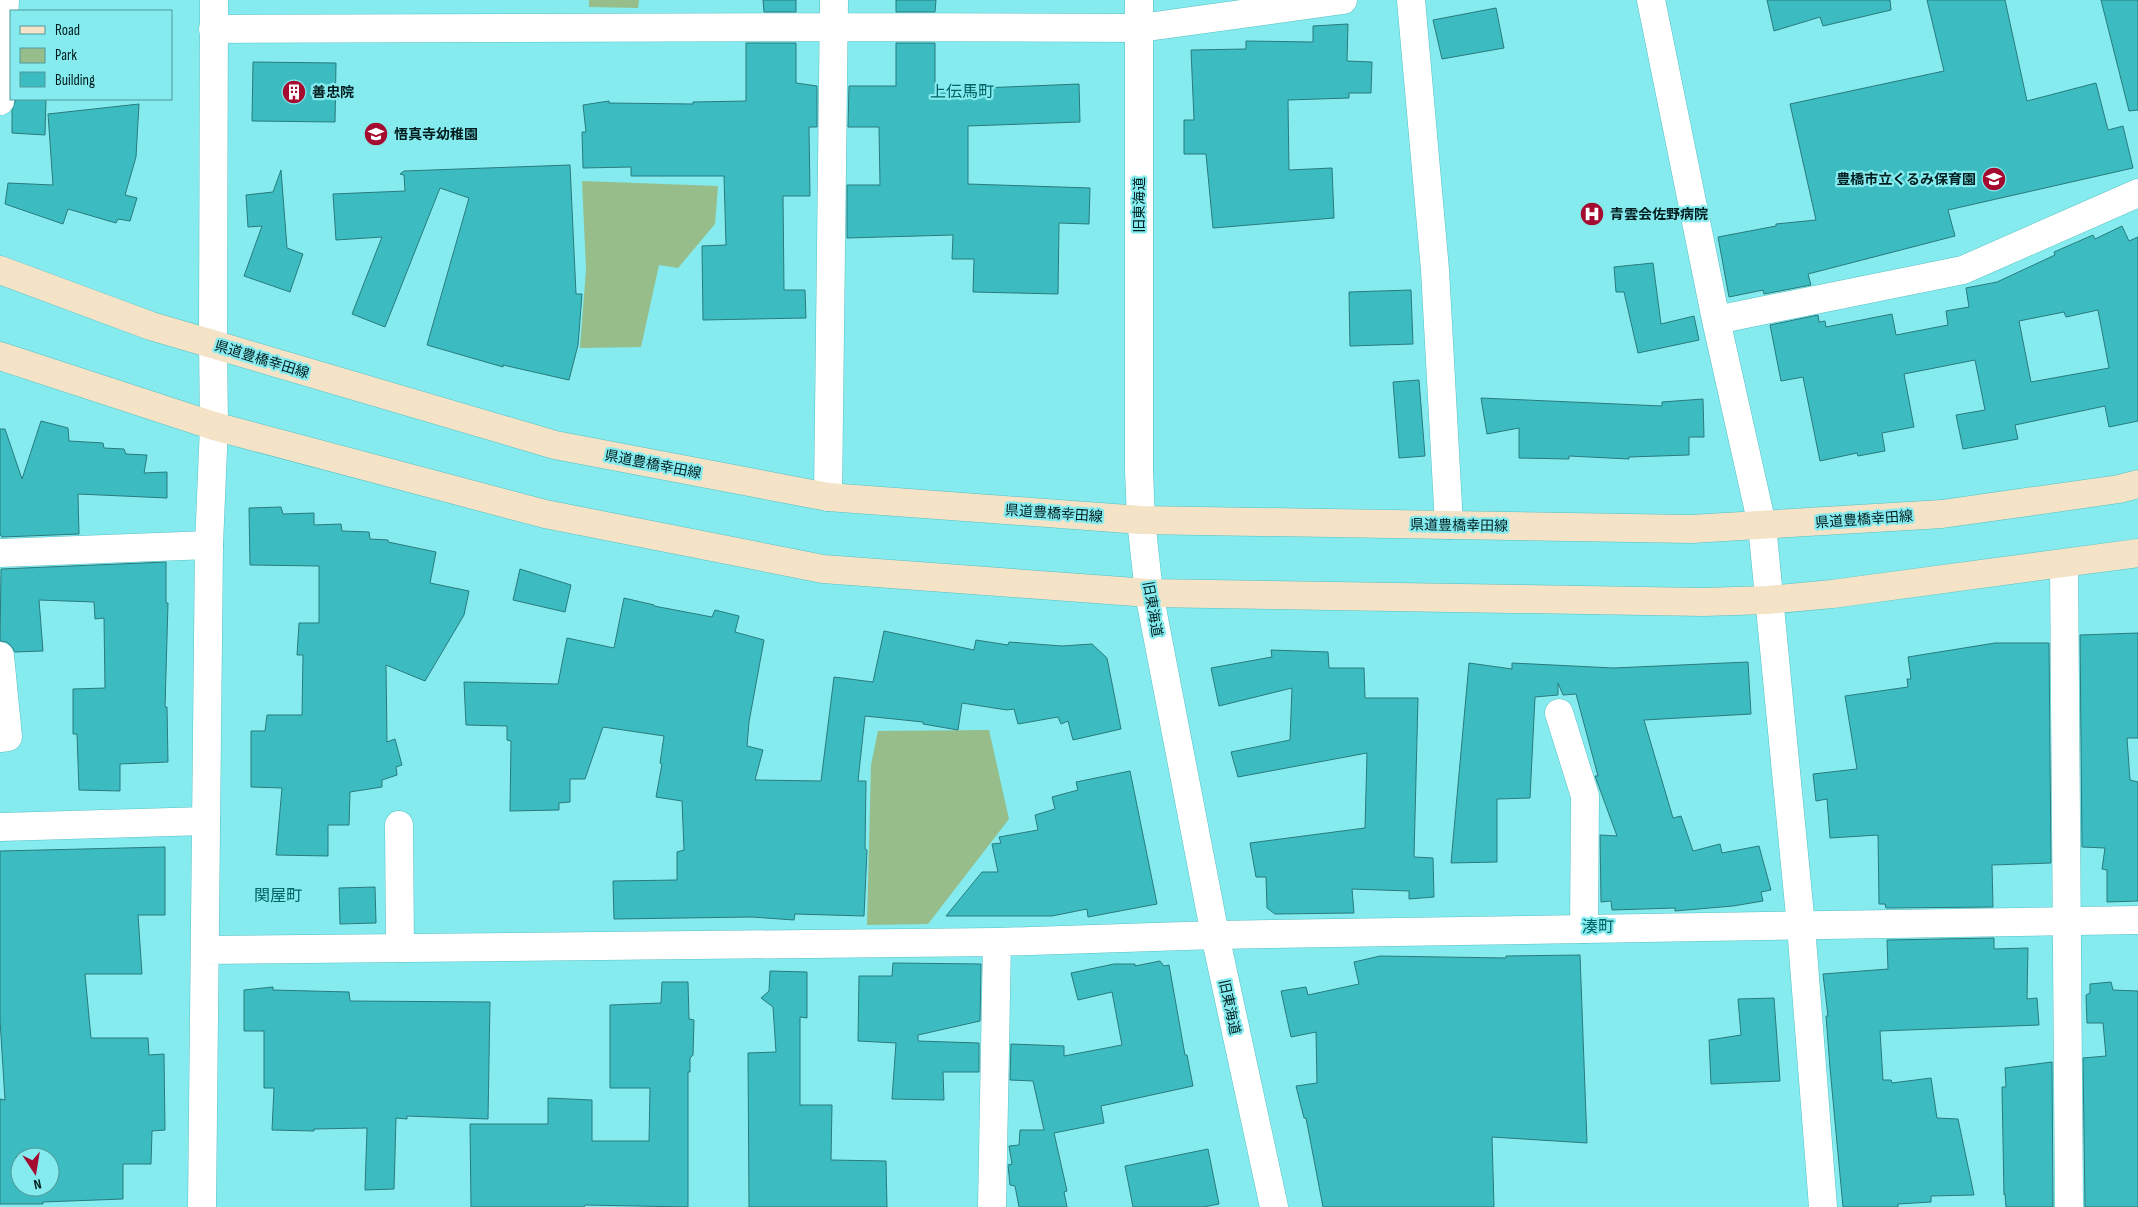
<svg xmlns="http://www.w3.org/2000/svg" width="2138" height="1207" viewBox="0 0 2138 1207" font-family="'Sofia Sans Condensed','Noto Sans JP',sans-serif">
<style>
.green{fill:#96bd8a}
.building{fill:#3cbcc1;stroke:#297b7d;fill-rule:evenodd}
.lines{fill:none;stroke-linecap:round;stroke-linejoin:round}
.minor-casing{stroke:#58c0c3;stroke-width:29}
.tertiary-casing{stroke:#58c0c3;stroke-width:29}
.secondary-casing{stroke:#58c0c3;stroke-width:29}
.minor{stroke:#fff;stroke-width:28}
.tertiary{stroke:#fff;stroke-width:28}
.secondary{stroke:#f4e3c7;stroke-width:28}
.labels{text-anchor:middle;stroke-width:4.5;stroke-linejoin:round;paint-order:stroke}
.poi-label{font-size:14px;font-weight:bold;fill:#001d1f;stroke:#85ebee;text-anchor:start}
.street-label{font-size:14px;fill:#001d1f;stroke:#85ebee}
.quarter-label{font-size:16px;fill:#016366;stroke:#85ebee}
</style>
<rect width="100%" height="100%" fill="#85ebee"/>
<path class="green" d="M 589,0 L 639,0 L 638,8 L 589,7 Z
M 582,181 L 718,186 L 715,224 L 678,268 L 659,265 L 641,347 L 580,348 L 586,269 Z
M 989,730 L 1009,819 L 928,924 L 867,925 L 871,765 L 878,731 Z"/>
<path class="building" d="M 763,0 L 796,0 L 796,12 L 764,12 Z
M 896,0 L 936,0 L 935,12 L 896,12 Z
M 1767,0 L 1890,0 L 1891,10 L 1823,26 L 1820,17 L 1774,31 Z
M 1927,0 L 2005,0 L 2027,101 L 2096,83 L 2108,130 L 2123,126 L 2133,168 L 1948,210 L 1955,236 L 1808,274 L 1811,285 L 1764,294 L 1763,290 L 1729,297 L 1718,237 L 1776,226 L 1776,224 L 1816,220 L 1790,104 L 1944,71 Z
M 2101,0 L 2138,0 L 2138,110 L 2129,111 Z
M 1496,8 L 1504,48 L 1442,59 L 1433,20 Z
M 1348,24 L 1347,61 L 1372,62 L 1371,93 L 1349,93 L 1349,98 L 1288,100 L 1289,170 L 1332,168 L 1334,218 L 1213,228 L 1206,154 L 1184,154 L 1184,120 L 1194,120 L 1191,50 L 1246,49 L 1246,41 L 1313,42 L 1313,26 Z
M 746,43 L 796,43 L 796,83 L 817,86 L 817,127 L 809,127 L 810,196 L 783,196 L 784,290 L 805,290 L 806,318 L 703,320 L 702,246 L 726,245 L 724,176 L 631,176 L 631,167 L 583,168 L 582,132 L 586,132 L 583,105 L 609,101 L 609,103 L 693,104 L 693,102 L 746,101 Z
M 896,43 L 935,43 L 935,91 L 981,84 L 982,88 L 1079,84 L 1080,122 L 968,126 L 968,184 L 1090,188 L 1089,224 L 1059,223 L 1058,294 L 973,292 L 974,259 L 952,259 L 953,235 L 847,238 L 847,185 L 880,185 L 879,127 L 848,127 L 849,86 L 896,86 Z
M 253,62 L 336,63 L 335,122 L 252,121 Z
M 16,99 L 46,99 L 45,135 L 12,133 L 12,110 Z
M 139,104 L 136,157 L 125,195 L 137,198 L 130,221 L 118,219 L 116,223 L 68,209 L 63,224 L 5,204 L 8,183 L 53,185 L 48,114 Z
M 570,165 L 576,294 L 582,294 L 578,345 L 569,380 L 503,365 L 503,367 L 427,345 L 469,198 L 440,188 L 385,327 L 352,314 L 382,237 L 336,240 L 333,194 L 405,191 L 404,175 L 400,174 L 404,171 Z
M 281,170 L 287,248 L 303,254 L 290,292 L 244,276 L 262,226 L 248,227 L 246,195 L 273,192 Z
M 2122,226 L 2129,241 L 2138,237 L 2138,421 L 2109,427 L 2105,406 L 2015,425 L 2018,439 L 1963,449 L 1956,415 L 1985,410 L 1975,360 L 1904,374 L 1914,427 L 1882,433 L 1885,451 L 1858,456 L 1857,453 L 1820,461 L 1803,377 L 1781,381 L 1770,325 L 1818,315 L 1819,322 L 1825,321 L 1826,327 L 1892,314 L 1896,335 L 1948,325 L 1946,311 L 1969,307 L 1966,288 L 1997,282 L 2055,255 L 2054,252 L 2093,235 L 2095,239 ZM 2098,310 L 2109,368 L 2031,382 L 2019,321 L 2064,312 L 2066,317 Z
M 1653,263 L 1661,324 L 1694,316 L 1699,340 L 1638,353 L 1624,292 L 1616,292 L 1614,267 Z
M 1411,290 L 1413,344 L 1350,346 L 1349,292 Z
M 1419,380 L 1425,456 L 1399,458 L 1393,382 Z
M 1481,398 L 1662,406 L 1662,402 L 1703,399 L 1704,437 L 1689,437 L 1689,455 L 1629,457 L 1629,459 L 1569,456 L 1569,459 L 1519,458 L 1519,428 L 1487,434 Z
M 41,421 L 68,428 L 69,441 L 103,443 L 104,448 L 124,449 L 126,454 L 147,455 L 144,473 L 167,472 L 167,498 L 78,494 L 79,534 L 2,537 L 0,535 L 0,429 L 5,429 L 22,479 Z
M 281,507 L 283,514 L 314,513 L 314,525 L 341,524 L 342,531 L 369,532 L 370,539 L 388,540 L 388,542 L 436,552 L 430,583 L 469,591 L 464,615 L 425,681 L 386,665 L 387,742 L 395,739 L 402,765 L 396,767 L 397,775 L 382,780 L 382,787 L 350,792 L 349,825 L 328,825 L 328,856 L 276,855 L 282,788 L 251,787 L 251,731 L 265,731 L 267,715 L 302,715 L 303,655 L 297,655 L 299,623 L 319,623 L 319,566 L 250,565 L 249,508 Z
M 166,562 L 166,603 L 168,603 L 165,707 L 167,707 L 168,762 L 120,764 L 120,791 L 79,790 L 77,734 L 73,734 L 73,689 L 105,688 L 104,618 L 95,619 L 94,602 L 39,600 L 43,651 L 15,652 L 12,647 L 7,642 L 0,641 L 1,569 Z
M 520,569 L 571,585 L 565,612 L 513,600 Z
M 624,598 L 654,605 L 654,606 L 712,617 L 715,610 L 739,616 L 735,632 L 764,640 L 749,722 L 747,746 L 763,750 L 755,780 L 821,781 L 834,677 L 873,682 L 884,631 L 974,650 L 976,640 L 1008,645 L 1009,642 L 1062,646 L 1092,644 L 1107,658 L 1121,729 L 1073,740 L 1068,721 L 1061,724 L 1058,717 L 1018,724 L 1014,709 L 1007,710 L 962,703 L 958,730 L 923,724 L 923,722 L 865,716 L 858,781 L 866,781 L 865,849 L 867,850 L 864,916 L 795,914 L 794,920 L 752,917 L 614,919 L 613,881 L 677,880 L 677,852 L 684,850 L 682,801 L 656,797 L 662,764 L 660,763 L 664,736 L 603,727 L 585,779 L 570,779 L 570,802 L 559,803 L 559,810 L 510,811 L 511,741 L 507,740 L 507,726 L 466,725 L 464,682 L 558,684 L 567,638 L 614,648 Z
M 2138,633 L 2138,738 L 2127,738 L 2130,780 L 2138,782 L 2138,901 L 2107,902 L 2107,870 L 2102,869 L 2105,848 L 2082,847 L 2080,635 Z
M 1995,643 L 2049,643 L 2051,863 L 1992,865 L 1993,907 L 1886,908 L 1885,904 L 1879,904 L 1878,835 L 1830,838 L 1827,799 L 1816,801 L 1813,774 L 1857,769 L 1845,696 L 1908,687 L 1907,679 L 1911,679 L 1908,657 Z
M 1271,650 L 1328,652 L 1329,668 L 1364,668 L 1365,698 L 1418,698 L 1414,857 L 1433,858 L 1434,897 L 1409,899 L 1409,891 L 1352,889 L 1354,913 L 1275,914 L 1267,908 L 1266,877 L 1256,877 L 1250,843 L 1365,828 L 1367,753 L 1238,777 L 1231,752 L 1290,740 L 1292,688 L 1219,706 L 1211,668 L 1272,657 Z
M 1748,662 L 1751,714 L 1644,720 L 1673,818 L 1681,816 L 1693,851 L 1720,844 L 1722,853 L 1759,846 L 1771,890 L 1761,892 L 1763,901 L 1733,906 L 1675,911 L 1675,908 L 1612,910 L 1611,901 L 1601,902 L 1600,835 L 1617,836 L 1595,776 L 1598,776 L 1576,694 L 1563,695 L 1558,683 L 1558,695 L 1535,697 L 1530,798 L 1497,799 L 1497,862 L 1451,863 L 1469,663 L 1512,669 L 1512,663 L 1613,668 Z
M 1130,771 L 1157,904 L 1088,917 L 1087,909 L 1052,916 L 946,916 L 982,872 L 998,872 L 992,844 L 1001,843 L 999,837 L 1038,830 L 1035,815 L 1055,809 L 1052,797 L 1078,790 L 1076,782 Z
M 165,847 L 165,915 L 138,915 L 142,974 L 85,974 L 91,1038 L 148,1038 L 149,1055 L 164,1054 L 165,1130 L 152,1131 L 151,1164 L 123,1164 L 123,1199 L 43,1202 L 43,1204 L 0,1204 L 0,1099 L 5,1100 L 0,1020 L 0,851 ZM 20,1157 L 50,1157 L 50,1187 L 20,1187 Z
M 375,887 L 376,923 L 340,924 L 339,888 Z
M 1994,938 L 1994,949 L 2028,948 L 2027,999 L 2037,998 L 2039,1025 L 1880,1031 L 1883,1080 L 1891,1080 L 1892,1083 L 1931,1078 L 1937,1118 L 1958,1119 L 1974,1195 L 1931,1196 L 1931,1202 L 1898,1204 L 1898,1207 L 1843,1207 L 1830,1068 L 1826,1016 L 1828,1016 L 1823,974 L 1888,969 L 1887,940 Z
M 1580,955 L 1587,1143 L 1492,1137 L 1494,1207 L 1323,1207 L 1306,1118 L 1304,1118 L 1296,1086 L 1317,1083 L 1316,1032 L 1291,1037 L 1281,991 L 1306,987 L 1308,995 L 1359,984 L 1354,962 L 1380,956 L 1506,958 L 1506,956 Z
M 1160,961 L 1164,966 L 1169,965 L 1185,1055 L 1187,1055 L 1193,1086 L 1101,1106 L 1104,1123 L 1054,1133 L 1067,1191 L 1064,1192 L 1067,1207 L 1019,1207 L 1015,1186 L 1010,1185 L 1008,1165 L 1012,1164 L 1009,1146 L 1019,1145 L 1020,1130 L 1044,1130 L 1033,1081 L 1010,1080 L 1011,1044 L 1064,1046 L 1064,1056 L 1122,1045 L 1112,992 L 1078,1000 L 1071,973 L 1114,964 L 1135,964 L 1135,966 Z
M 893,963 L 981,964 L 980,1021 L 918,1035 L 918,1041 L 979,1043 L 979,1072 L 943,1072 L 944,1100 L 892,1099 L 896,1043 L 858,1041 L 859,976 L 892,976 Z
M 770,971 L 807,972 L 807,1018 L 800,1017 L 800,1105 L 832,1105 L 831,1160 L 886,1161 L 887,1207 L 749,1207 L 748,1053 L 776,1052 L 773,1007 L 761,998 L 769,991 Z
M 662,982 L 688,982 L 689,1019 L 694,1020 L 693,1055 L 690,1058 L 690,1072 L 688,1072 L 688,1207 L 585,1205 L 584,1207 L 471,1207 L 470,1124 L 548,1124 L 548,1098 L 592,1100 L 592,1141 L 649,1141 L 650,1088 L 610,1088 L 610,1005 L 661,1003 Z
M 2111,982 L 2113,990 L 2138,991 L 2138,1207 L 2085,1207 L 2083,1058 L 2106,1056 L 2103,1023 L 2087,1023 L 2086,995 L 2090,993 L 2090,984 Z
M 273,987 L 273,990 L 349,992 L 350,1001 L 490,1002 L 488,1119 L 407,1116 L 407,1119 L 396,1118 L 394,1189 L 365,1190 L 367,1128 L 314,1129 L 314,1131 L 272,1130 L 274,1088 L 264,1088 L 264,1031 L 244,1031 L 244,990 Z
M 1774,998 L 1780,1081 L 1711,1084 L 1709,1040 L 1741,1035 L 1738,999 Z
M 2052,1062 L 2053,1207 L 2006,1207 L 2005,1194 L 2004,1195 L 2002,1087 L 2006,1087 L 2005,1068 Z
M 1208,1149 L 1219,1204 L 1203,1207 L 1133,1207 L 1125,1166 Z"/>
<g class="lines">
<g class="minor-casing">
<path id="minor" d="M 1411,0 L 1435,270 L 1449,525
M 1651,0 L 1716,320 L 1762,525 L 1801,926 L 1823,1207
M 213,29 L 834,27 L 1140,28 L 1343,0
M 0,101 L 5,0
M 1716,320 L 1963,270 L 2138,193
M 213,344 L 214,0
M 828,497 L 834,0
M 0,553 L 209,545
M 2064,564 L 2069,1207
M 0,656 L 8,737 L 0,738
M 1559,713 L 1585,796 L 1584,929
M 399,825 L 400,948
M 0,827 L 206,821"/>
</g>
<g class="tertiary-casing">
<path id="tertiary" d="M 1139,0 L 1139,470 L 1141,520 L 1149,593 L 1215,935 L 1274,1207
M 206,950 L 997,942 L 1215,935 L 2138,920
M 202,1207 L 209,545 L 214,426 L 213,344
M 992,1207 L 997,942"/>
</g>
<g class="secondary-casing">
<path id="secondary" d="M 0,270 L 151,326 L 555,445 L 828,497 L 1141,520 L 1691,529 L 1942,514 L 2119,489 L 2138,484
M 0,356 L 214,426 L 545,514 L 823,569 L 1149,593 L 1703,602 L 1768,600 L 1832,594 L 2138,553"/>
</g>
<use href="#minor" class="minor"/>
<use href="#tertiary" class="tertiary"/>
<use href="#secondary" class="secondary"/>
</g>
<defs>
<g id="building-disc" transform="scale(1.25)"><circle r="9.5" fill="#a50a2f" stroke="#85ebee"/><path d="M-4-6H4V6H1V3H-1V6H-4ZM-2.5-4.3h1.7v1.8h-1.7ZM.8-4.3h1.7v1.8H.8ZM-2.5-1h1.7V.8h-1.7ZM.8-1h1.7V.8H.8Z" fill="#fff"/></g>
<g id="school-disc" transform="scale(1.25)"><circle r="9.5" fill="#a50a2f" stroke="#85ebee"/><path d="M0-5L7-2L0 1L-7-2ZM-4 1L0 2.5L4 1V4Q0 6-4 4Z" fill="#fff"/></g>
<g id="hospital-disc" transform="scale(1.25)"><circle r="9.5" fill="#a50a2f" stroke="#85ebee"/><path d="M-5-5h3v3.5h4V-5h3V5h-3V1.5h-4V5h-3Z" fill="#fff"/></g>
</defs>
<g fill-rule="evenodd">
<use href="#building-disc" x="294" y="92"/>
<use href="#school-disc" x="376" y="134"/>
<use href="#school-disc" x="1994" y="179"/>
<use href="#hospital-disc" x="1592" y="214"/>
</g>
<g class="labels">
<g class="poi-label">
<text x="312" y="97">善忠院</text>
<text x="394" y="139">悟真寺幼稚園</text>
<text x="1976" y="184" text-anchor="end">豊橋市立くるみ保育園</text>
<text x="1610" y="219">青雲会佐野病院</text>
</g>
<g class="street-label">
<text transform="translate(1139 205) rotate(-90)" y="5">旧東海道</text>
<text transform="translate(262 359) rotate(17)" y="5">県道豊橋幸田線</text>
<text transform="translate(653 464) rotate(11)" y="5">県道豊橋幸田線</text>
<text transform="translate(1054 513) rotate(4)" y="5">県道豊橋幸田線</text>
<text transform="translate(1864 519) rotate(-4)" y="5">県道豊橋幸田線</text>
<text transform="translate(1459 525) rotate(1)" y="5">県道豊橋幸田線</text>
<text transform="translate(1153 609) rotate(80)" y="5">旧東海道</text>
<text transform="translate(1230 1007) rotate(78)" y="5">旧東海道</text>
</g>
<g class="quarter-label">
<text x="962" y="97">上伝馬町</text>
<text x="278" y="901">関屋町</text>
<text x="1598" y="932">湊町</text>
</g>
</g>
<rect x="10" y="10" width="162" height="90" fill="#85ebee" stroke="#50999b"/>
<rect x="20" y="26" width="25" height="8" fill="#f4e3c7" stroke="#50999b"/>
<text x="55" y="35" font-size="15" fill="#001d1f">Road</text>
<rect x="20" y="48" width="25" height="15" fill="#96bd8a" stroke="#50999b"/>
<text x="55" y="60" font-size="15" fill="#001d1f">Park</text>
<rect x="20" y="72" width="25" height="15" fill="#3cbcc1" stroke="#50999b"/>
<text x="55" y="85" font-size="15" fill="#001d1f">Building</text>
<g transform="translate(35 1172) rotate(168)"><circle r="24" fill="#85ebee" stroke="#50999b"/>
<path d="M0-4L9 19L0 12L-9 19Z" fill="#a50a2f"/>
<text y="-8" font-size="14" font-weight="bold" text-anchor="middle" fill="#001d1f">N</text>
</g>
</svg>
